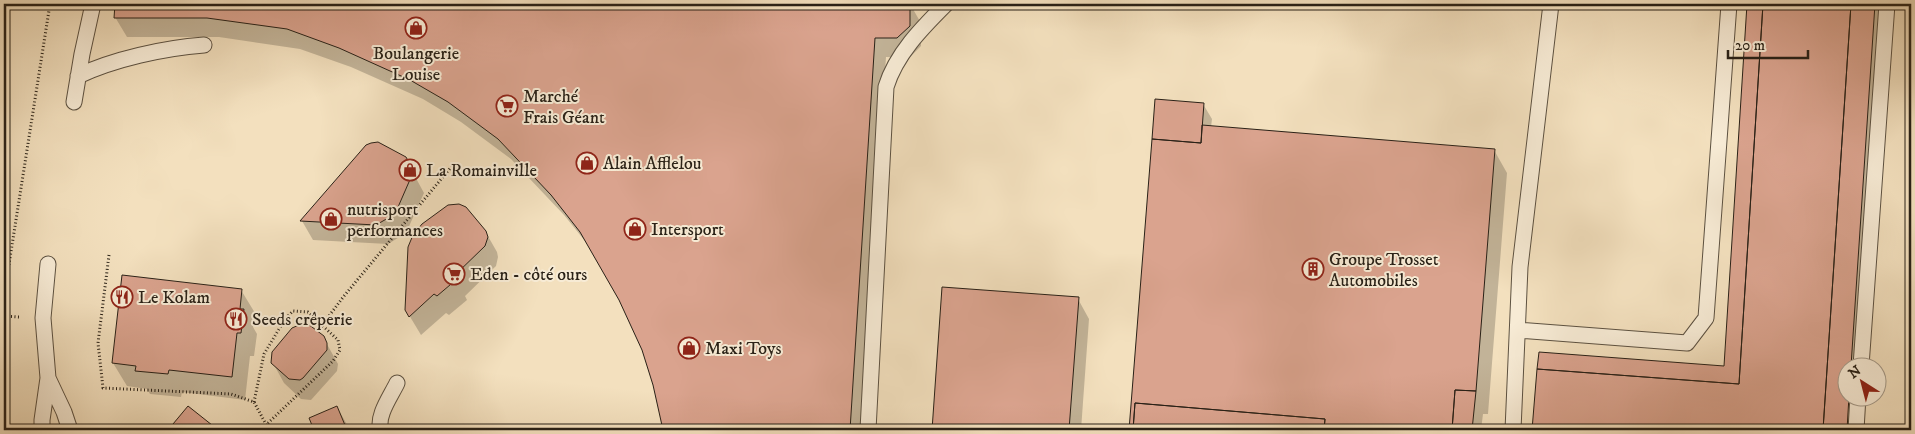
<svg xmlns="http://www.w3.org/2000/svg" width="1915" height="434" viewBox="0 0 1915 434" font-family="'IM FELL DW Pica',serif">
<style>
.shadow{fill:#0003}
.building{fill:#daa38e;stroke:#292117}
.lines{fill:none;stroke-linecap:round;stroke-linejoin:round}
.lane-casing{stroke:#5c5141;stroke-width:17}
.path{stroke:#292117;stroke-width:3;stroke-dasharray:1 2.5;stroke-linecap:butt}
.lane{stroke:#f7ebd5;stroke-width:15}
.labels{text-anchor:middle;stroke-width:4;stroke-linejoin:round;paint-order:stroke}
.poi-label{font-size:18px;fill:#292117;stroke:#f7ebd5;text-anchor:start}
</style>
<rect width="100%" height="100%" fill="#f3e0be"/>
<filter id="stains"><feTurbulence type="fractalNoise" baseFrequency=".004" numOctaves="4"/><feColorMatrix values="0 0 0 0 .2 0 0 0 0 .09 0 0 0 0 .02 0 0 0 .5 -.17"/></filter>
<radialGradient id="worn" r=".72"><stop offset=".6" stop-color="#630" stop-opacity="0"/><stop offset="1" stop-color="#630" stop-opacity=".3"/></radialGradient>
<path class="shadow" d="M 116,4 L 910,4 L 921,23 L 921,46 L 909,58 L 886,57 L 862,430 L 664,430 L 654,385 L 643,350 L 620,300 L 593,251 L 564,215 L 511,159 L 461,122 L 423,99 L 351,67 L 300,49 L 219,37 L 127,37 L 115,17 Z
M 1748,4 L 1883,4 L 1865,366 L 1848,366 L 1848,396 L 1863,396 L 1861,430 L 1534,430 L 1540,353 L 1725,367 Z
M 1156,100 L 1203,104 L 1212,119 L 1211,127 L 1494,150 L 1507,173 L 1488,414 L 1483,414 L 1481,430 L 1130,430 Z
M 405,158 L 424,193 L 406,233 L 388,244 L 313,240 L 302,221 Z
M 485,231 L 497,252 L 498,257 L 496,266 L 465,296 L 467,300 L 449,315 L 446,313 L 421,335 L 406,310 Z
M 943,289 L 1078,299 L 1089,319 L 1081,430 L 933,430 Z
M 241,290 L 255,313 L 253,327 L 257,334 L 254,356 L 250,356 L 245,400 L 182,392 L 181,397 L 150,394 L 147,389 L 127,386 L 113,363 Z
M 323,337 L 338,364 L 337,371 L 311,400 L 301,399 L 284,383 L 273,363 Z
M 337,407 L 350,430 L 316,430 L 311,419 Z
M 366,427 L 368,430 L 357,430 Z"/>
<path class="building" d="M 115,4 L 910,4 L 910,26 L 897,38 L 875,38 L 850,430 L 663,430 L 653,385 L 642,350 L 619,300 L 580,232 L 551,195 L 498,139 L 448,102 L 410,80 L 339,48 L 287,29 L 207,18 L 114,18 Z
M 1747,4 L 1763,4 L 1739,384 L 1537,369 L 1539,352 L 1724,366 Z
M 1763,4 L 1851,4 L 1823,430 L 1532,430 L 1537,369 L 1739,384 Z
M 1851,4 L 1875,4 L 1851,366 L 1848,366 L 1849,396 L 1847,430 L 1823,430 Z
M 1155,99 L 1204,103 L 1201,143 L 1152,139 Z
M 1202,125 L 1495,149 L 1476,391 L 1455,390 L 1452,430 L 1324,430 L 1325,419 L 1135,403 L 1133,430 L 1129,430 L 1152,139 L 1201,143 Z
M 378,142 L 406,157 L 412,168 L 412,175 L 395,214 L 376,225 L 300,221 L 366,145 L 371,143 Z
M 459,204 L 466,207 L 486,231 L 488,237 L 485,246 L 454,276 L 457,279 L 437,296 L 434,294 L 409,317 L 405,310 L 408,247 L 413,235 L 422,224 L 448,205 Z
M 122,275 L 242,289 L 240,309 L 244,309 L 241,333 L 237,333 L 232,377 L 169,370 L 168,374 L 135,371 L 136,366 L 112,363 Z
M 942,287 L 1079,297 L 1069,430 L 932,430 Z
M 308,324 L 324,336 L 327,343 L 327,350 L 303,378 L 300,380 L 289,379 L 271,363 L 272,352 L 292,328 L 299,325 Z
M 1911,382 L 1911,430 L 1908,430 Z
M 1455,390 L 1476,391 L 1472,430 L 1452,430 Z
M 1135,403 L 1325,419 L 1324,430 L 1133,430 Z
M 188,406 L 217,429 L 219,426 L 224,430 L 168,430 Z
M 337,406 L 347,430 L 314,430 L 309,418 Z"/>
<g class="lines">
<g class="lane-casing">
<path id="lane" d="M 78,76 C 114,59 164,48 204,45
M 74,102 L 82,54 L 93,4
M 1518,330 L 1687,343 L 1706,318 L 1729,4
M 1861,366 L 1887,4
M 48,378 L 64,412 L 70,430
M 42,430 L 42,420 L 48,378 L 43,318 L 48,264
M 381,430 C 376,416 391,396 397,383
M 868,430 L 886,87 C 896,54 922,28 946,4
M 1513,430 L 1520,267 L 1551,4
M 1856,430 L 1858,396"/>
</g>
<path class="path" d="M 109,255 L 98,343 L 103,388 L 231,394 L 254,402 L 269,430
M 4,296 L 50,4
M 4,316 L 19,317
M 323,324 L 344,296 L 452,166
M 4,401 L 6,430
M 254,402 L 264,354 L 285,319 L 293,311 L 308,312 L 338,340 L 340,350 L 333,361 L 267,424"/>
<use href="#lane" class="lane"/>
</g>
<defs>
<g id="shop-ring" transform="scale(1.125)"><circle r="9.5" fill="#f7ebd5" stroke="#8f2418" stroke-width="1.5"/><path d="M-5-2.5h2.3a2.7 3.5 0 0 1 5.4 0H5L5.5 6h-11ZM-1.5-2.5h3a1.5 2.3 0 0 0-3 0Z" fill="#8f2418"/></g>
<g id="supermarket-ring" transform="scale(1.125)"><circle r="9.5" fill="#f7ebd5" stroke="#8f2418" stroke-width="1.5"/><path d="M-6-5.5h2.5l.6 2H6L4.5 2H-2.5L-4.4-4H-6ZM-1.5 3.2a1.3 1.3 0 1 0 .1 0ZM3 3.2a1.3 1.3 0 1 0 .1 0Z" fill="#8f2418"/></g>
<g id="building-ring" transform="scale(1.125)"><circle r="9.5" fill="#f7ebd5" stroke="#8f2418" stroke-width="1.5"/><path d="M-4-6H4V6H1V3H-1V6H-4ZM-2.5-4.3h1.7v1.8h-1.7ZM.8-4.3h1.7v1.8H.8ZM-2.5-1h1.7V.8h-1.7ZM.8-1h1.7V.8H.8Z" fill="#8f2418"/></g>
<g id="restaurant-ring" transform="scale(1.125)"><circle r="9.5" fill="#f7ebd5" stroke="#8f2418" stroke-width="1.5"/><path d="M-5-6h1v4h1v-4h1v4h1v-4h1v5L-1.5 .5V6h-2V.5L-5-1ZM5-6V6H3V1.5H1.5Q1.5-4 5-6Z" fill="#8f2418"/></g>
</defs>
<g fill-rule="evenodd">
<use href="#shop-ring" x="416" y="28"/>
<use href="#supermarket-ring" x="507" y="106"/>
<use href="#shop-ring" x="587" y="163"/>
<use href="#shop-ring" x="410" y="170"/>
<use href="#shop-ring" x="331" y="219"/>
<use href="#shop-ring" x="635" y="229"/>
<use href="#building-ring" x="1313" y="269"/>
<use href="#supermarket-ring" x="454" y="274"/>
<use href="#restaurant-ring" x="122" y="297"/>
<use href="#restaurant-ring" x="236" y="319"/>
<use href="#shop-ring" x="689" y="348"/>
</g>
<g class="labels">
<g class="poi-label">
<text x="416" y="59" text-anchor="middle">Boulangerie<tspan x="416" dy="21">Louise</tspan></text>
<text x="523" y="102">Marché<tspan x="523" dy="21">Frais Géant</tspan></text>
<text x="603" y="169">Alain Afflelou</text>
<text x="426" y="176">La Romainville</text>
<text x="347" y="215">nutrisport<tspan x="347" dy="21">performances</tspan></text>
<text x="651" y="235">Intersport</text>
<text x="1329" y="265">Groupe Trosset<tspan x="1329" dy="21">Automobiles</tspan></text>
<text x="470" y="280">Eden - côté ours</text>
<text x="138" y="303">Le Kolam</text>
<text x="252" y="325">Seeds crêperie</text>
<text x="705" y="354">Maxi Toys</text>
</g>
</g>
<rect width="1915" height="434" fill="none" stroke="#f3e0be" stroke-width="20"/>
<rect x="5" y="5" width="1905" height="424" fill="none" stroke="#292117" stroke-width="2.5"/>
<rect x="10" y="10" width="1895" height="414" fill="none" stroke="#292117"/>
<g transform="translate(1862 382) rotate(324)"><circle r="24" fill="#f7ebd5" stroke="#a59a89"/>
<path d="M0-4L9 19L0 12L-9 19Z" fill="#8f2418"/>
<text y="-8" font-size="14" font-weight="bold" text-anchor="middle" fill="#292117">N</text>
</g>
<path d="M1728 50v8h80v-8" fill="none" stroke="#292117" stroke-width="2.5"/>
<text x="1735" y="50" font-size="15" fill="#292117" stroke="#f7ebd5" stroke-width="4" paint-order="stroke">20 m</text>
<rect width="100%" height="100%" filter="url(#stains)"/>
<rect width="100%" height="100%" fill="url(#worn)"/>
</svg>
